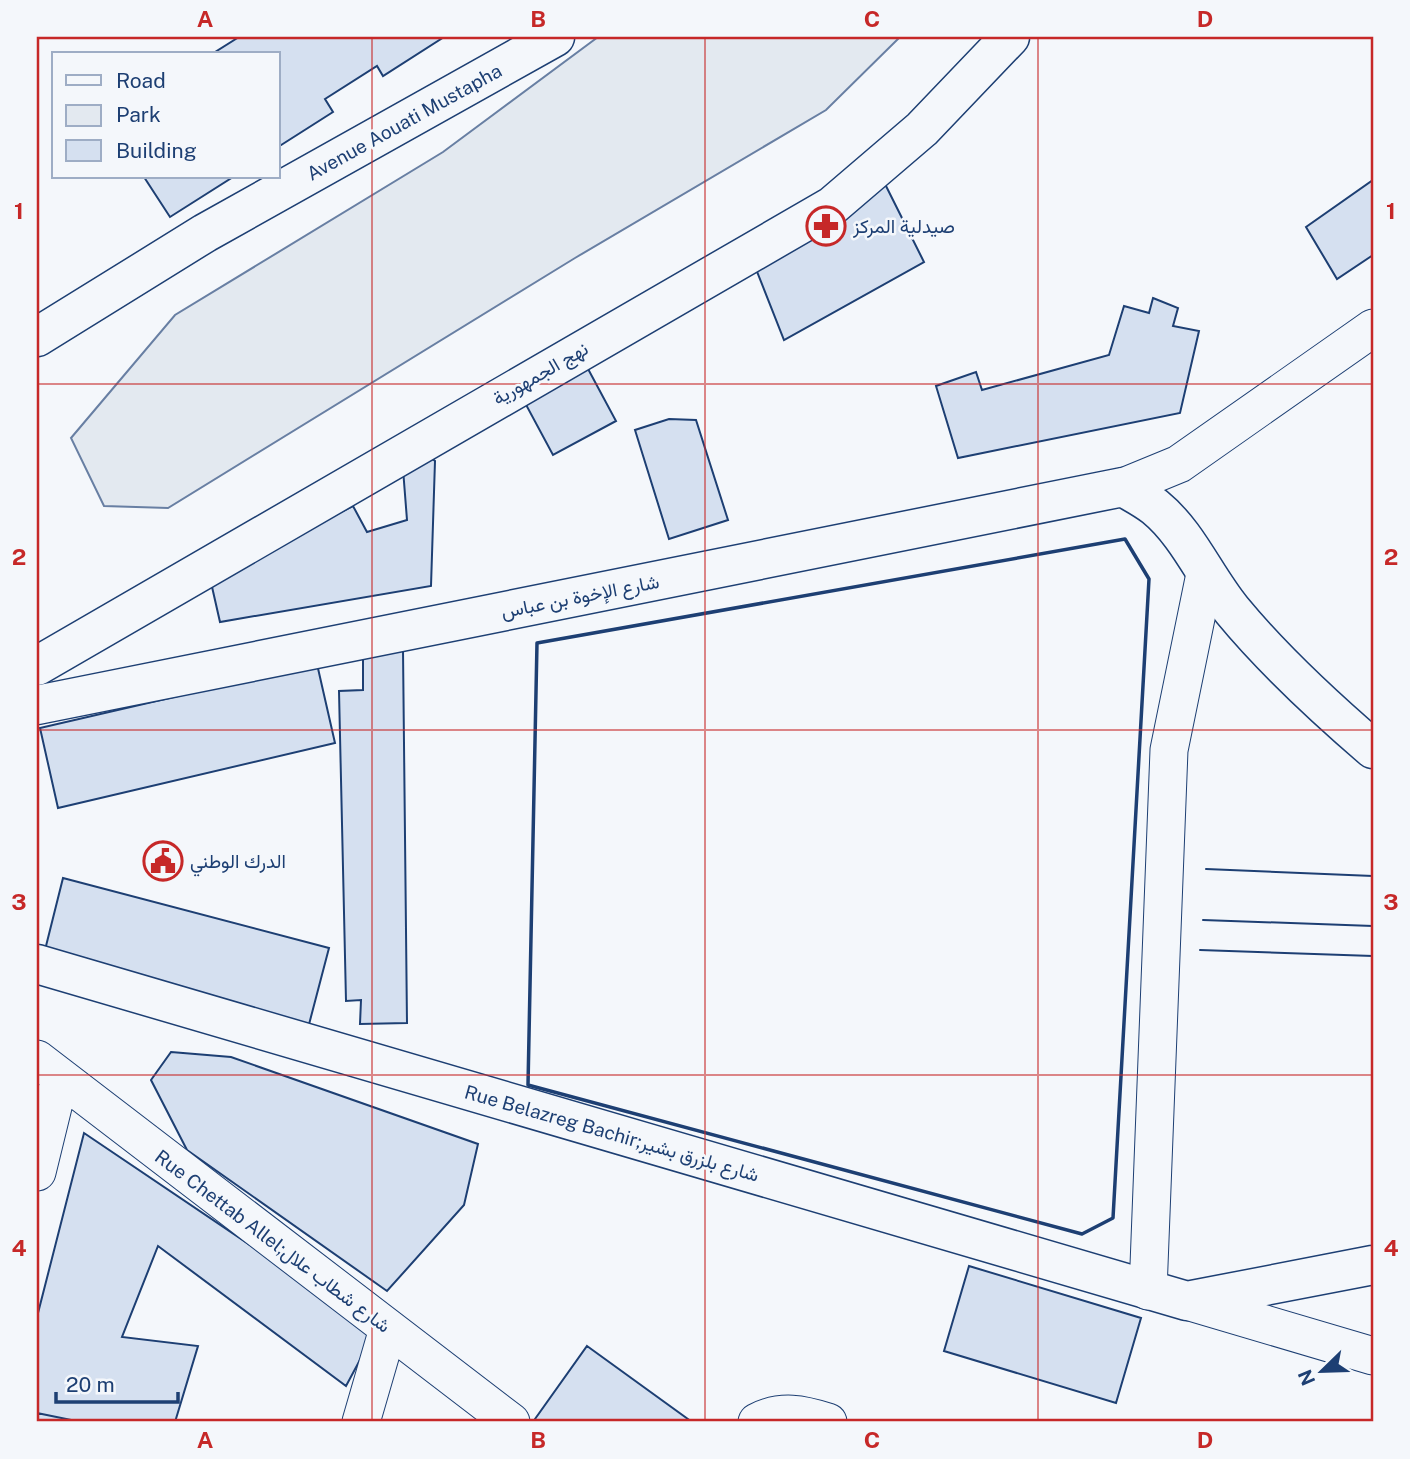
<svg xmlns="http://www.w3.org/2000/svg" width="1410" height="1459" viewBox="0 0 1410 1459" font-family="'Public Sans',Vazirmatn,sans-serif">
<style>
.green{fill:#e3e9f0;stroke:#687fa3;stroke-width:2}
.building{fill:#d5e0f0;stroke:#1d3f73;stroke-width:2}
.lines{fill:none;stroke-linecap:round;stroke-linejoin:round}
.minor-casing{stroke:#1d3f73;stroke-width:39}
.tertiary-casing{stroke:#1d3f73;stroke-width:41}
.secondary-casing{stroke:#1d3f73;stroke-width:41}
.minor{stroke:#f4f7fb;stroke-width:37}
.tertiary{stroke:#f4f7fb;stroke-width:38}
.secondary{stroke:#f4f7fb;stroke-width:38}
.tram{stroke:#1d3f73;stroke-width:2}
.wall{stroke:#1d3f73;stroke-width:3.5}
.grid{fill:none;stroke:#c62828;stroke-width:2;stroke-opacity:0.55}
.labels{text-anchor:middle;stroke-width:5;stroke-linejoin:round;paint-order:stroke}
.street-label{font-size:19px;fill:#1d3f73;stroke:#f4f7fb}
.poi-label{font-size:19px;fill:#1d3f73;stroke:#f4f7fb;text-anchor:start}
.neatline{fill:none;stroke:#c62828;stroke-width:2.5}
.grid-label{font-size:23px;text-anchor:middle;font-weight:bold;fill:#c62828}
</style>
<rect width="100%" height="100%" fill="#f4f7fb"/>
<path class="green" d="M 598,37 L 900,37 L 826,110 L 575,258 L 168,508 L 104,506 L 71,438 L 175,315 L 443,152 Z"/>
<path class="building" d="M 239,37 L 444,37 L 383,76 L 377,66 L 325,99 L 333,112 L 278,147 L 278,54 L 212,54 Z
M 144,177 L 233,177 L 170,217 Z
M 1373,180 L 1373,255 L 1337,279 L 1306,227 Z
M 885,184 L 924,262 L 784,340 L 754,264 Z
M 1153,298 L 1178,308 L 1173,326 L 1199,331 L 1180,413 L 958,458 L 936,386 L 976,372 L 982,390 L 1109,355 L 1124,306 L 1149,313 Z
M 587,367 L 616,421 L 553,455 L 524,401 Z
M 669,419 L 696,420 L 728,520 L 669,539 L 635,430 Z
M 430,457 L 435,461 L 431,586 L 220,622 L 210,578 L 353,506 L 367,532 L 407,520 L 403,469 Z
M 363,650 L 403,650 L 407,1023 L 360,1024 L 361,1000 L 346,1001 L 339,691 L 363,690 Z
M 317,664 L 335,743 L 58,808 L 40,728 Z
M 63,878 L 329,948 L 307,1032 L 42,962 Z
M 171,1052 L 231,1057 L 478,1144 L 464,1205 L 387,1291 L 187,1150 L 151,1080 Z
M 84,1133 L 376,1330 L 346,1386 L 158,1246 L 122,1337 L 198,1346 L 175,1422 L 81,1422 L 37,1413 L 37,1317 Z
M 969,1266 L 1141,1318 L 1116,1403 L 944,1351 Z
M 587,1346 L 692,1422 L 539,1422 L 535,1419 Z
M 37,1413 L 81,1422 L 37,1422 Z"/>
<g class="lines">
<g class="minor-casing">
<path id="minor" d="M 1123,487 L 1179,464 L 1373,328
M 37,1059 L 511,1422
M 37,1172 L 60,1078
M 1148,1291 L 1169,750 L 1205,574
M 1187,1301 L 1373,1356
M 361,1422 L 388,1329
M 757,1422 C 781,1409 803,1414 828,1422"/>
</g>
<g class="tertiary-casing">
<path id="tertiary" d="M 37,705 L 1123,487 C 1133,493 1145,499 1155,507 C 1188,534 1205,577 1232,610 C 1274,661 1323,706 1373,749
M 37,964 L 1187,1301 L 1373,1265"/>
</g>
<g class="secondary-casing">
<path id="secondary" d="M 37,337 L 205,233 L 555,37
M 37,666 L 832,206 L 922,129 L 1010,37"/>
</g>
<use href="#minor" class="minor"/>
<use href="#tertiary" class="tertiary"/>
<use href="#secondary" class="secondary"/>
<path class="tram" d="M 1206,869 L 1373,876
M 1203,920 L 1373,926
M 1200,950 L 1373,956"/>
<path class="wall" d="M 1125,539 L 1149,579 L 1113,1218 L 1082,1234 L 528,1085 L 537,643 Z"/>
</g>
<path class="grid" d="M 372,37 L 372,1422M 705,37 L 705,1422M 1038,37 L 1038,1422M 37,384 L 1373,384M 37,730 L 1373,730M 37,1075 L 1373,1075"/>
<defs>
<g id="pharmacy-ring" transform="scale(2.0125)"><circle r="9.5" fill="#f4f7fb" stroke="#c62828" stroke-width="1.5"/><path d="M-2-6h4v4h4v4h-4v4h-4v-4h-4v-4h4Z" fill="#c62828"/></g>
<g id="civic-ring" transform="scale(2.0125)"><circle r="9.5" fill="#f4f7fb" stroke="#c62828" stroke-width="1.5"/><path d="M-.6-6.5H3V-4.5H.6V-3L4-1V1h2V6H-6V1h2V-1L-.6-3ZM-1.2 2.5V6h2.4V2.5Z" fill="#c62828"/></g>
</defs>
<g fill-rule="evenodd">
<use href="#pharmacy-ring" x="826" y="226"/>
<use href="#civic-ring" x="163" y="861"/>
</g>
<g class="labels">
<g class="street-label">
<text transform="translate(404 122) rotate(-29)" y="7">Avenue Aouati Mustapha</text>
<text transform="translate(540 373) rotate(-30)" y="7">نهج الجمهورية</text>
<text transform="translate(580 596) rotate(-11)" y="7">شارع الإخوة بن عباس</text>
<text transform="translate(612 1133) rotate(16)" y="7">Rue Belazreg Bachir;شارع بلزرق بشير</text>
<text transform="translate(273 1241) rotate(37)" y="7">Rue Chettab Allel;شارع شطاب علال</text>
</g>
<g class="poi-label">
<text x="853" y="233">صيدلية المركز</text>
<text x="190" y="868">الدرك الوطني</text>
</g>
</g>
<rect width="1410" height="1459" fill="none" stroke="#f4f7fb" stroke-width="77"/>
<rect x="52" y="52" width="228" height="126" fill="#f4f7fb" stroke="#9eadc5" stroke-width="2"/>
<rect x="66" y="75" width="35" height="10" fill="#f4f7fb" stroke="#9eadc5" stroke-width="2"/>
<text x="116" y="88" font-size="21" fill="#1d3f73">Road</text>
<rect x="66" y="105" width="35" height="21" fill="#e3e9f0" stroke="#9eadc5" stroke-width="2"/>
<text x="116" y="122" font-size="21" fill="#1d3f73">Park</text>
<rect x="66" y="140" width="35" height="21" fill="#d5e0f0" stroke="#9eadc5" stroke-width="2"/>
<text x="116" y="158" font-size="21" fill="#1d3f73">Building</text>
<g transform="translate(1322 1371) rotate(247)" stroke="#f4f7fb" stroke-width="5" paint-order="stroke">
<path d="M0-5L12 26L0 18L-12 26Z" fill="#1d3f73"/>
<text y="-10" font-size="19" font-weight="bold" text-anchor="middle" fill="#1d3f73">N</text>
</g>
<path d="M56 1392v10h122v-10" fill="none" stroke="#1d3f73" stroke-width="3.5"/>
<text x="66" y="1392" font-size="21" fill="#1d3f73" stroke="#f4f7fb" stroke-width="5" paint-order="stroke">20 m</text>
<rect x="38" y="38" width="1334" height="1382" class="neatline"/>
<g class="grid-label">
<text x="205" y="27">A</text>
<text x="538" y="27">B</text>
<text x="872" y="27">C</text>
<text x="1205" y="27">D</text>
<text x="19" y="219">1</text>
<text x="1391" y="219">1</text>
<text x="19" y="565">2</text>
<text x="1391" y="565">2</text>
<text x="19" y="910">3</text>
<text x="1391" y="910">3</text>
<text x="19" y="1256">4</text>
<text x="1391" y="1256">4</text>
<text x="205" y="1448">A</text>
<text x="538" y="1448">B</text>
<text x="872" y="1448">C</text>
<text x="1205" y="1448">D</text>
</g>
</svg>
